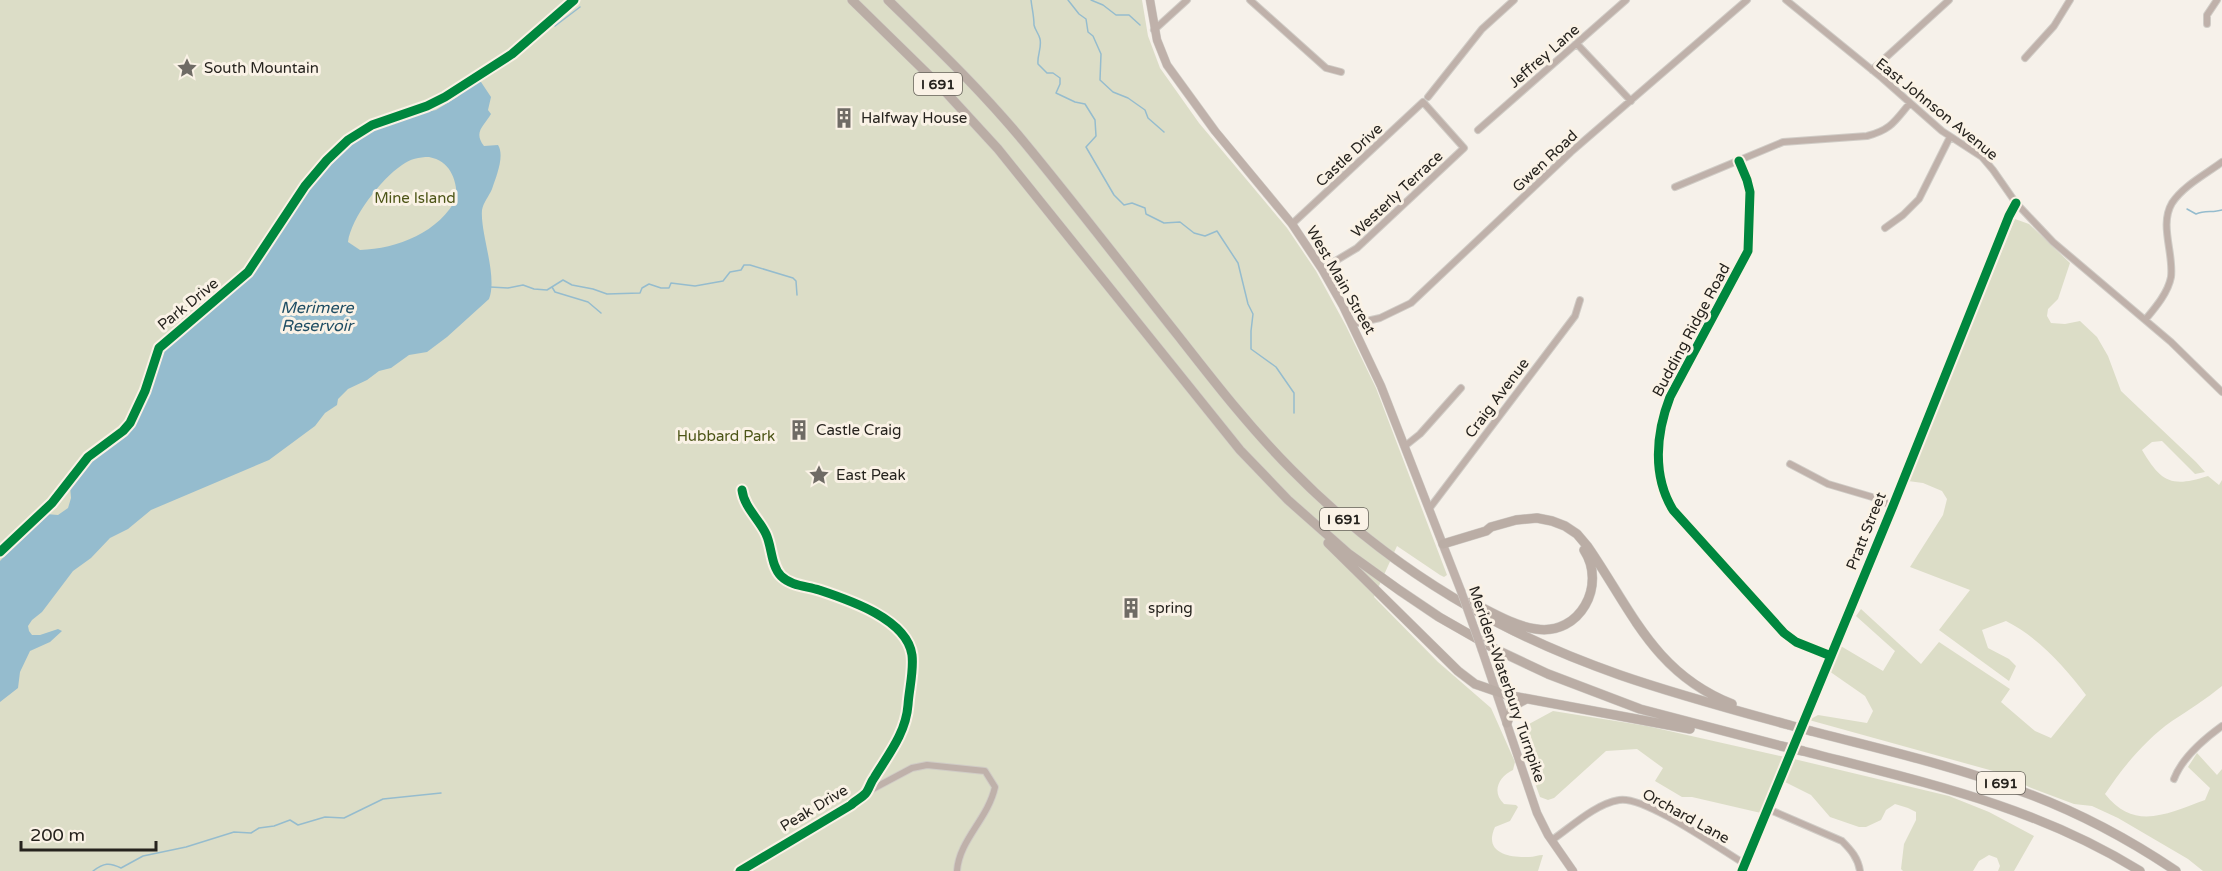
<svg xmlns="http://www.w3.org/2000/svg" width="2222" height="871" viewBox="0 0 2222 871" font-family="'Varela Round',sans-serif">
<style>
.green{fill:#dcddc7}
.water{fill:#95bcce;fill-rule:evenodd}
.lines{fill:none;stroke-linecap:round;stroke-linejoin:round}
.stream{stroke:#95bcce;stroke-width:1.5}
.minor-casing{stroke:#d0ccc6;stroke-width:8}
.major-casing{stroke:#d0ccc6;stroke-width:9}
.highway-casing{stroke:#d0ccc6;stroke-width:10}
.minor{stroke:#bfb1aa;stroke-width:6}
.major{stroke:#bfb1aa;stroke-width:8}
.highway{stroke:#baada5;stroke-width:9}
.major-bridge-casing{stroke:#d0ccc6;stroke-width:9;stroke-linecap:butt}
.highway-bridge-casing{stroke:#d0ccc6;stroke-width:10;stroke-linecap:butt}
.major-bridge{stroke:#bfb1aa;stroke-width:8}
.highway-bridge{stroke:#baada5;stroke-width:9}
.cycleway-casing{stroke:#faf2e6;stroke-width:13}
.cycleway{stroke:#00873e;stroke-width:9}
.labels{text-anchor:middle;stroke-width:6;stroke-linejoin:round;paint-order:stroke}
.shield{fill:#faf2e6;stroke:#66615a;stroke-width:1.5}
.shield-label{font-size:14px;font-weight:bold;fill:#26231e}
.street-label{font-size:15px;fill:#26231e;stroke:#faf2e6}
.poi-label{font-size:15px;fill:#26231e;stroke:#faf2e6;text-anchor:start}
.park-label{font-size:15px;fill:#4d5517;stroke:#faf2e6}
.water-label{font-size:16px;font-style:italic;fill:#1e4d63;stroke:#faf2e6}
</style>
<rect width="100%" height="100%" fill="#f6f1ea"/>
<path class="green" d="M 0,0 L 1142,0 L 1148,36 L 1160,68 L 1199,123 L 1287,228 L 1316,271 L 1346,326 L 1376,388 L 1447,575 L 1444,577 L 1440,575 L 1397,546 L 1374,597 L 1438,662 L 1491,708 L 1515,762 L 1513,770 C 1499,776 1491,792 1504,804 L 1516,805 L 1518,807 L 1510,821 L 1495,827 C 1483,853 1509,858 1529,857 C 1534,857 1538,855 1543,855 L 1538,871 L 0,871 Z
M 2015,219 L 2029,224 L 2070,263 L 2058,299 L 2048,309 L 2047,316 L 2051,323 L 2065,324 L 2080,321 L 2097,337 L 2108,356 L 2121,391 L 2196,462 L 2205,472 L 2195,474 L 2162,441 L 2152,442 L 2142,450 C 2161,482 2171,488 2208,476 L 2219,485 L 2222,480 L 2222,686 C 2206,699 2189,710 2172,721 C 2145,740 2123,767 2105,794 C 2135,832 2168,813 2205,800 L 2210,788 L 2188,767 L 2197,753 L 2217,775 L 2222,769 L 2222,871 L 2203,871 L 2188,859 L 2118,818 L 2092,806 L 2074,804 L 2029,787 L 2004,774 L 1809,720 L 1818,715 L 1867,723 L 1873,711 L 1865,696 L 1829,671 L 1839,645 L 1883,671 L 1895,651 L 1856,616 L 1861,609 L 1921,664 L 1939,642 L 2010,689 L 2001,702 L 2035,731 L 2051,738 L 2086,695 C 2065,667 2038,637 2006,621 L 1982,630 L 1988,648 L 2009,659 L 2016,666 L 2009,681 L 1939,630 L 1970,590 L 1910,567 L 1943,515 L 1947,499 L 1942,491 L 1923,483 L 1908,481 Z
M 1553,711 L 1647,726 L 1785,757 L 1761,813 L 1692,797 L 1682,797 L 1655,781 L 1663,768 L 1637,749 L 1606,751 L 1554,798 L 1548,800 L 1540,797 L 1522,747 L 1529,724 Z
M 1794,759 L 1949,796 L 1989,812 L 2034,836 L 2014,871 L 1998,871 L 2000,866 L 1997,858 L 1989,855 L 1979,861 L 1973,871 L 1903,871 L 1901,869 L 1904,844 L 1916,820 L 1916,812 L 1908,808 L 1895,804 L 1886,810 L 1881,820 L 1866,827 L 1859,827 L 1830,817 L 1811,795 L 1785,782 Z"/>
<path class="water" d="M 476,82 L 481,82 L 491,97 L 488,110 L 491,114 C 484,126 473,132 484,146 L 498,145 C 505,156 496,177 492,189 C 489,196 483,203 482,210 C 480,233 498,276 489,299 L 447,337 L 427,352 L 409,355 L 391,368 L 379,371 L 367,380 L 348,389 L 338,399 L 337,405 L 325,413 L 315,426 L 269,460 L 151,510 L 128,529 L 110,538 L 91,558 L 73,571 L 42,612 L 32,620 L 28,626 L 29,631 L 32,635 L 40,635 L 58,629 L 62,631 L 50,642 L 30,651 L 20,672 L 18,688 L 0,702 L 0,561 L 39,520 L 46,514 L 58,515 L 68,508 L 71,498 L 70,486 L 80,470 L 98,452 L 117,441 L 133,425 L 149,394 L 159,352 L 167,342 L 204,314 L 252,272 L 274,242 L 303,195 L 341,151 L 368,130 L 382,127 L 414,115 L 436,110 L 457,97 ZM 429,157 C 450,161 456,178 457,197 C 440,232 397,249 360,250 L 348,242 C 351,218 381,179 402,165 C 410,159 419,157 429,157 Z"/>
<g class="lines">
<path class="stream" d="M 1031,0 C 1032,9 1034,16 1034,25 C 1035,30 1039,34 1040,39 C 1042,48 1037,55 1038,64 L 1047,73 L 1053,73 L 1060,78 L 1060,84 L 1056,93 L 1075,102 L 1085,104 L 1095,120 L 1096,136 L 1086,147 L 1114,195 L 1124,205 L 1132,203 L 1145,208 L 1146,214 L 1164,223 L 1180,222 L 1194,233 L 1205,236 L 1217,231 L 1238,263 L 1248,304 L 1253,314 L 1251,331 L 1251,349 L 1276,367 L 1294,393 L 1294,413
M 1068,0 L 1079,14 L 1086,19 L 1088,32 L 1093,36 L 1101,54 L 1100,80 L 1113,92 L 1128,98 L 1145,110 L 1148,118 L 1164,132
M 1091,0 L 1103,5 L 1116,15 L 1129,15 L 1140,25
M 555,26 L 580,7
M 2187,209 L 2196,214 C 2205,210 2213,213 2222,210
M 490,287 L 508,288 L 523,285 L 534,289 L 547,290 L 563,280 L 572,285 L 593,289 L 607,294 L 640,293 L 642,288 L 649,284 L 661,288 L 669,288 L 671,283 L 695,286 L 723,281 L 730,272 L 741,270 L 744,265 L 750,265 L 793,278 L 796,281 L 797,295
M 552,287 L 555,292 L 588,302 L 601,313
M 93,871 C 104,863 109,862 121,868 L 143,856 L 186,847 L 234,832 L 251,833 L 259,828 L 274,826 L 290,820 L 298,825 L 325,817 L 344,818 L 383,799 L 441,793"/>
<g class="minor-casing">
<path id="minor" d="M 1250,0 L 1326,68 L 1341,72
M 1786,0 L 1882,78 L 1942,131 L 1982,157 L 1993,170 L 2016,203 L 2053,242 L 2171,342 L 2222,392
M 2207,24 L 2207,15 L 2217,0
M 1154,30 L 1187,0
M 1577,44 L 1631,101
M 2025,58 L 2054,26 L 2070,0
M 1872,70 L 1949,0
M 1428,97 L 1482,29 L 1514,0
M 1478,130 L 1626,0
M 1739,161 L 1747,180 L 1750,192 L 1748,251 L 1670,397 C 1656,433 1652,476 1673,510 L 1784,633 L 1796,642 L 1831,656
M 1675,187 L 1783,142 L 1867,136 C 1891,130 1895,121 1910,103
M 1292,224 L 1423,102 L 1464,148 L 1357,248 L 1322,269
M 1885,228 L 1903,215 L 1919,199 L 1950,137
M 2145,320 C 2155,308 2168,293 2171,277 C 2174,253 2159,225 2172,203 C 2183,186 2206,174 2222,162
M 1353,324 L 1380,318 L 1411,303 L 1571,152 L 1747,0
M 1405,446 L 1420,434 L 1461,388
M 1790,464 L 1828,484 L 1872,497 L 1893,506
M 1429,509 L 1575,316 L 1580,300
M 0,552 L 52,503 L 88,457 L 123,431 L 130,423 L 145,391 L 159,348 L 248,272 L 305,186 L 327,160 L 348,140 L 372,125 L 427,106 L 445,97 L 512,54 L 574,0
M 2174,779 C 2182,758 2204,739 2222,726
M 867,792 L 912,768 L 927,765 L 985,771 L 995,787 C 988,819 959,840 957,871
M 1768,809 L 1842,841 C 1851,850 1858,858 1860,871
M 1552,840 C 1571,827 1595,804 1619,800 C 1644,795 1720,849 1745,864
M 740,871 L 851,805 C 855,801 861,798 865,794 C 869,790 870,783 874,778 C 888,755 906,733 908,705 C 909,689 914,671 912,655 C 907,619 849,600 819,590 C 807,586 791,586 781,576 C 771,566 772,547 766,534 C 759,519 744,507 742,490
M 1742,871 L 1893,506 L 2009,216 L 2016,203"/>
</g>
<g class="major-casing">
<path id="major" d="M 1150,0 L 1157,40 L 1167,65 L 1215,131 L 1292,224 L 1322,269 L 1343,306 L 1381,386 L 1461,591
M 1482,650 L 1537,813 L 1548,835 L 1573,871"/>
</g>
<g class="highway-casing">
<path id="highway" d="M 852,0 L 942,88 L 998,149 L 1240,450 L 1288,500 L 1349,554 L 1399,590 L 1439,617 L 1495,649 L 1548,674 L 1640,709 L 1781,746
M 888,0 C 935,46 982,91 1024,142 C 1077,206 1128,273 1180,338 C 1216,384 1251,429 1292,470 C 1345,524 1406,571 1471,608 C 1573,667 1676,694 1789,725
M 1328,543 L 1458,671 L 1475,684 L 1507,695 L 1690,729
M 1443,544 L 1486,531 L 1491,527 L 1516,520 L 1537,518 L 1552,521 L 1565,526 L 1577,534 L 1588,547 C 1632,611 1654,673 1732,704
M 1471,602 C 1491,612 1514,626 1536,629 C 1580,636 1607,585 1584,550
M 1507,723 L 1513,706 L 1526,699
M 1811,731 C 1880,749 1951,765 2018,790 C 2074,810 2127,838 2176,871
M 1803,751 C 1922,782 2034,805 2140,871"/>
</g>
<use href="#minor" class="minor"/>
<use href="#major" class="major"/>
<use href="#highway" class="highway"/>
<g class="major-bridge-casing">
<path id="major-bridge" d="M 1461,591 L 1482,650"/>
</g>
<g class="highway-bridge-casing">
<path id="highway-bridge" d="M 1789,725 L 1811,731
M 1781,746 L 1803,751"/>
</g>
<use href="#major-bridge" class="major-bridge"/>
<use href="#highway-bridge" class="highway-bridge"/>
<g class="cycleway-casing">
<path id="cycleway" d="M 1739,161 L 1747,180 L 1750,192 L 1748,251 L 1670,397 C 1656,433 1652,476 1673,510 L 1784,633 L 1796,642 L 1831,656
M 0,552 L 52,503 L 88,457 L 123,431 L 130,423 L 145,391 L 159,348 L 248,272 L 305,186 L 327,160 L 348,140 L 372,125 L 427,106 L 445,97 L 512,54 L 574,0
M 740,871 L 851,805 C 855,801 861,798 865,794 C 869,790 870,783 874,778 C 888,755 906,733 908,705 C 909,689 914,671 912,655 C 907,619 849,600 819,590 C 807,586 791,586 781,576 C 771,566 772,547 766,534 C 759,519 744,507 742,490
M 1742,871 L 1893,506 L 2009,216 L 2016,203"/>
</g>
<use href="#cycleway" class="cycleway"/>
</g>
<defs>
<g id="sight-bare" transform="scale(1.62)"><path d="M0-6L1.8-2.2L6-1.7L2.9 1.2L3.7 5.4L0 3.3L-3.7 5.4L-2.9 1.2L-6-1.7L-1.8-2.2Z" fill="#6f6b65" stroke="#faf2e6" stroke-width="2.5" paint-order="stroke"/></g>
<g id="building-bare" transform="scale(1.62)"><path d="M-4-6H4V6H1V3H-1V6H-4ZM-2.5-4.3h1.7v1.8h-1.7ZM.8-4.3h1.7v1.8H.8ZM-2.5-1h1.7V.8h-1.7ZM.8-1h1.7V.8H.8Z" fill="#6f6b65" stroke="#faf2e6" stroke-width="2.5" paint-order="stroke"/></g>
</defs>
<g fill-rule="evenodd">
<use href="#sight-bare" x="187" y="68"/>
<use href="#building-bare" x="844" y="118"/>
<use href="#building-bare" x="799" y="430"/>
<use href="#sight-bare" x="819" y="475"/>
<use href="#building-bare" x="1131" y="608"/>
</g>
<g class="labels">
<g class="shield">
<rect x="914" y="73" width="48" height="22" rx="4.5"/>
<rect x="1320" y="508" width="48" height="22" rx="4.5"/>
<rect x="1977" y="772" width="48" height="22" rx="4.5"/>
</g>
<g class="shield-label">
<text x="938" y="89">I 691</text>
<text x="1344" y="524">I 691</text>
<text x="2001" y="788">I 691</text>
</g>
<g class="street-label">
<text transform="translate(1544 56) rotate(-41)" y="5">Jeffrey Lane</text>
<text transform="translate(1937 109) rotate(39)" y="5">East Johnson Avenue</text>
<text transform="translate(1349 155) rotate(-43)" y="5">Castle Drive</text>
<text transform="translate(1545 161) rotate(-43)" y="5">Gwen Road</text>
<text transform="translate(1397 194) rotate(-43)" y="5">Westerly Terrace</text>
<text transform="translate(1341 280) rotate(60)" y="5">West Main Street</text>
<text transform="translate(188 304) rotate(-39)" y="5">Park Drive</text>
<text transform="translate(1691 330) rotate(-62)" y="5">Budding Ridge Road</text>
<text transform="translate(1497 398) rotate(-53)" y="5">Craig Avenue</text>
<text transform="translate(1866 531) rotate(-68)" y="5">Pratt Street</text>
<text transform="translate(1507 684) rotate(71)" y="5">Meriden-Waterbury Turnpike</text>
<text transform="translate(814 808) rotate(-31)" y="5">Peak Drive</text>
<text transform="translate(1686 816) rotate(29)" y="5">Orchard Lane</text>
</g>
<g class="poi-label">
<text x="204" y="73">South Mountain</text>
<text x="861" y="123">Halfway House</text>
<text x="816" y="435">Castle Craig</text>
<text x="836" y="480">East Peak</text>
<text x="1148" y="613">spring</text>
</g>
<g class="park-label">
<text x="415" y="203">Mine Island</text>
<text x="726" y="441">Hubbard Park</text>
</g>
<g class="water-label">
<text x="317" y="313">Merimere<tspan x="317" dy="18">Reservoir</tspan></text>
</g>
</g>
<path d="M21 841v9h135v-9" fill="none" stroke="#26231e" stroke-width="3"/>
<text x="30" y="841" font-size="18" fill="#26231e" stroke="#faf2e6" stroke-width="4.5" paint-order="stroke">200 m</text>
</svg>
